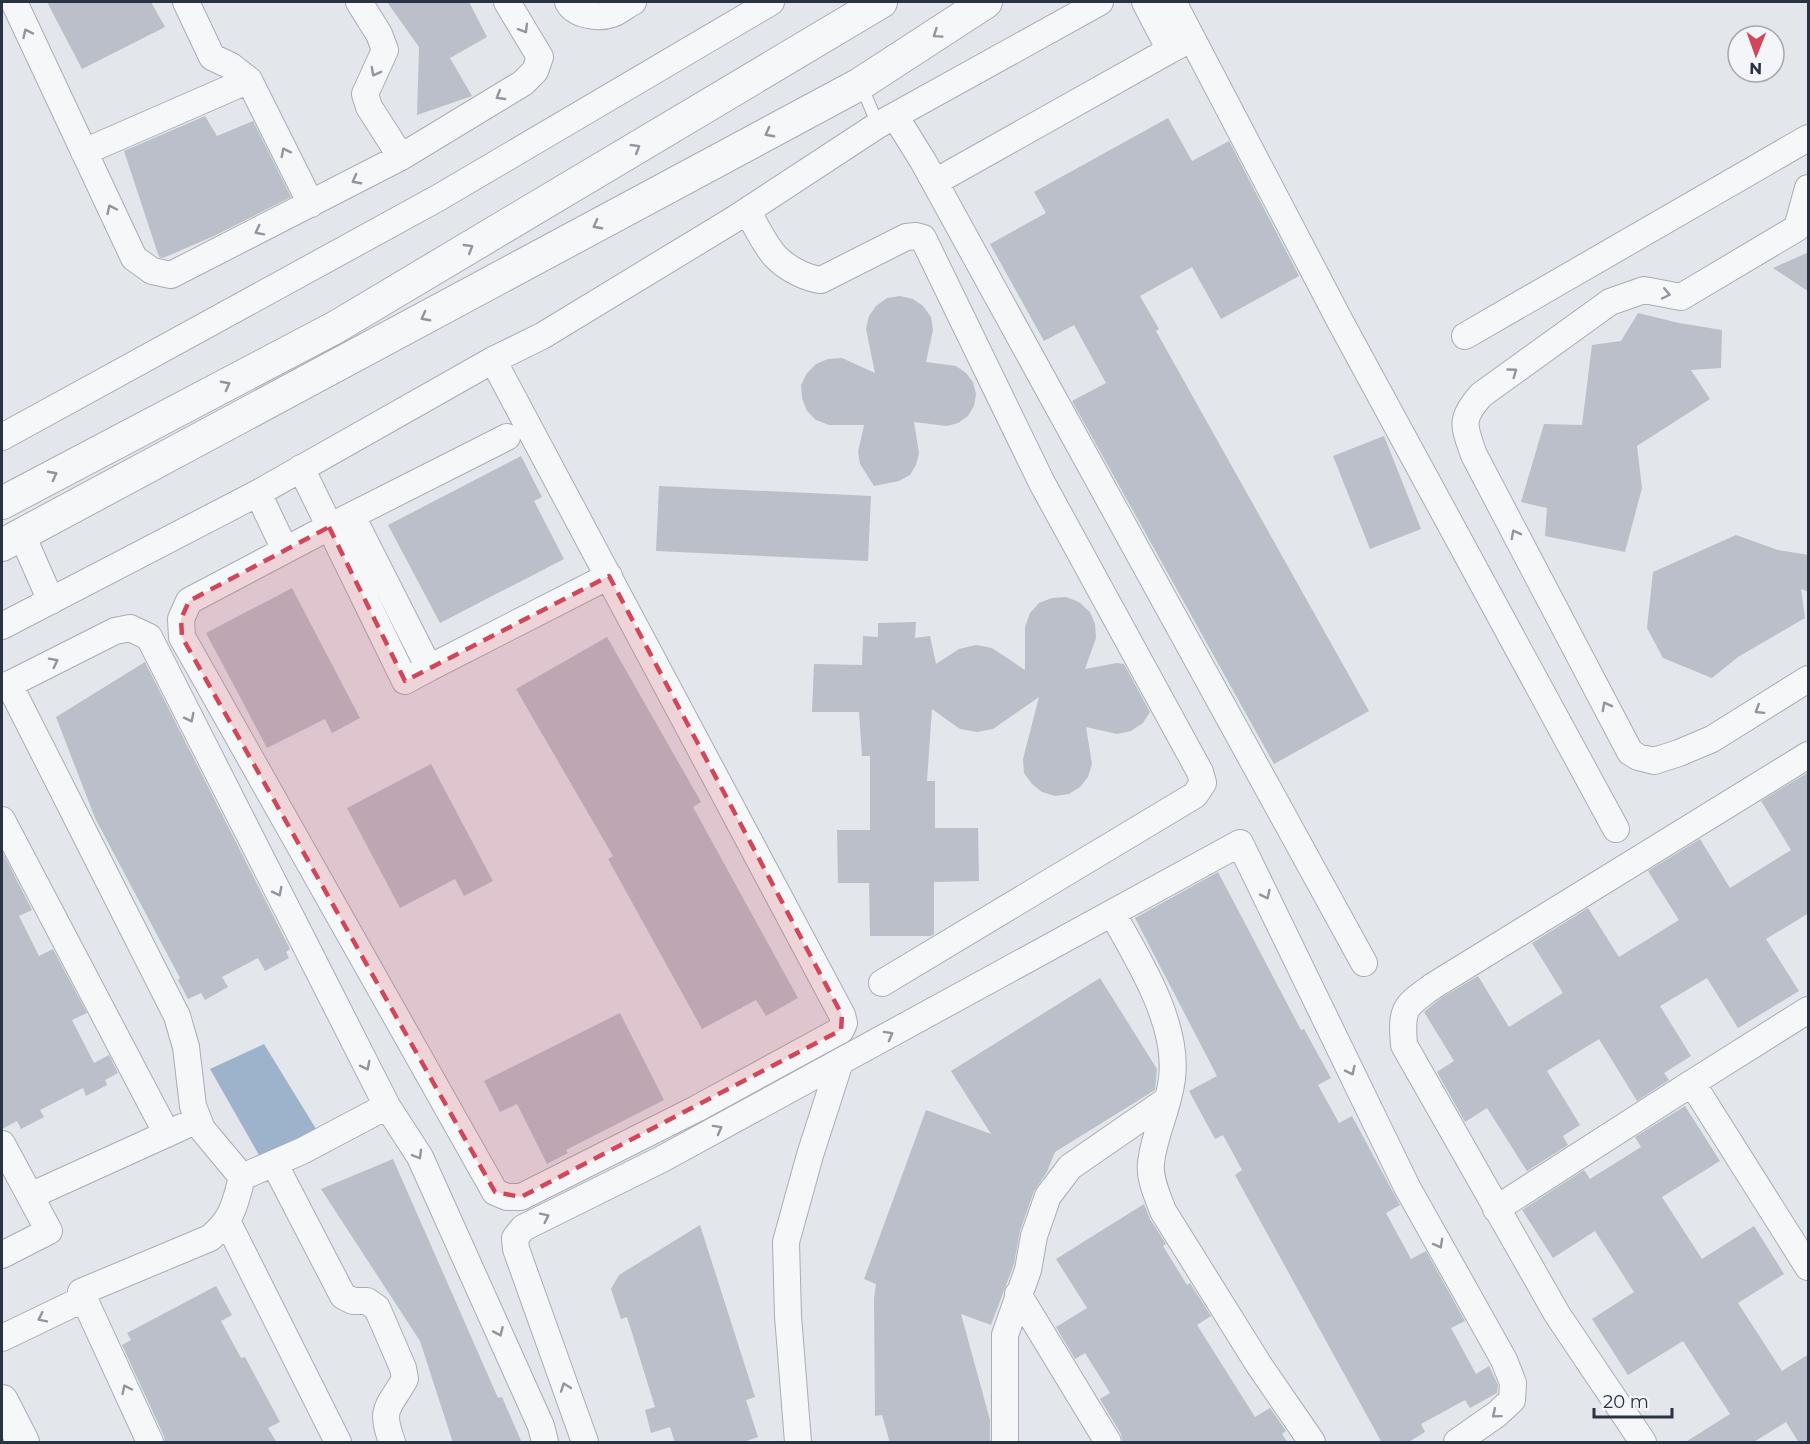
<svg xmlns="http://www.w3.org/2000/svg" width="1810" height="1444" viewBox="0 0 1810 1444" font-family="Montserrat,sans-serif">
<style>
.water{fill:#9db3cb}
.building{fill:#babfc9}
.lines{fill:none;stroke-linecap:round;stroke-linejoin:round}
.service-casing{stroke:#a8adb6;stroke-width:14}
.minor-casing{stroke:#a8adb6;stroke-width:28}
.tertiary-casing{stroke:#a8adb6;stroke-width:34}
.service{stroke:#f6f7f9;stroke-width:12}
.minor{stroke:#f6f7f9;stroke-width:26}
.tertiary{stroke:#f6f7f9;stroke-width:32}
.oneway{stroke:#90959e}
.marked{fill:#d14659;fill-opacity:0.2;stroke:#d14659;stroke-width:4.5;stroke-dasharray:12 8;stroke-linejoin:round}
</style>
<rect width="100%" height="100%" fill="#e3e6eb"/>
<path class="water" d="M 264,1044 L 321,1137 L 263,1162 L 210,1069 Z"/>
<path class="building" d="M 47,2 L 151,2 L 165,27 L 82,69 Z
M 387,2 L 469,2 L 487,37 L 450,58 L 472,96 L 417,115 L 419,47 Z
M 205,116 L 217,136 L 253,121 L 291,197 L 214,236 L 163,258 L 159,257 L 124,151 Z
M 1168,118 L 1192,161 L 1229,141 L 1299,276 L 1221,319 L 1192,267 L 1140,296 L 1159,329 L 1156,331 L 1369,711 L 1274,764 L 1072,401 L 1106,383 L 1074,325 L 1044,341 L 990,244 L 1046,213 L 1034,192 Z
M 1809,252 L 1809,292 L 1773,268 Z
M 900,296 L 913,299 L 923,306 L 931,317 L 933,330 L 926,362 L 956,366 L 966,373 L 973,382 L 976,394 L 974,406 L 968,416 L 958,423 L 947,426 L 914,422 L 919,453 L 916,465 L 910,475 L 899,481 L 874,486 L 860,464 L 858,452 L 864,425 L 829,425 L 816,420 L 807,411 L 802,398 L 801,385 L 807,373 L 816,364 L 828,359 L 842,358 L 875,373 L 866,329 L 869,316 L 876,306 L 887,298 Z
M 1638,313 L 1679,323 L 1722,330 L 1721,368 L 1691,370 L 1710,399 L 1637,446 L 1642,488 L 1625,552 L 1545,536 L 1547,508 L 1521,502 L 1544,424 L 1582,425 L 1592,345 L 1621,341 Z
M 1384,436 L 1421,529 L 1370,549 L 1333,456 Z
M 521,456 L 542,497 L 534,501 L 564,559 L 440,623 L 388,525 Z
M 659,486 L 871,496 L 868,561 L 656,551 Z
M 1736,535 L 1778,550 L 1809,555 L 1809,592 L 1801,589 L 1805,618 L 1738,657 L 1712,678 L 1663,658 L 1647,628 L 1653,572 Z
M 292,588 L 360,718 L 332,733 L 325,719 L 267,748 L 206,633 Z
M 1066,597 L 1079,602 L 1090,612 L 1095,624 L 1096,638 L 1085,669 L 1117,663 L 1124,664 L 1150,712 L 1143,723 L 1131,731 L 1117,734 L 1086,727 L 1092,764 L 1088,777 L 1080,787 L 1069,794 L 1055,796 L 1042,792 L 1032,784 L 1024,773 L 1023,759 L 1039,697 L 993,729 L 977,732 L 960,729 L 932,709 L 927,781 L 935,781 L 935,828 L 978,828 L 979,881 L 934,882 L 934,934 L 931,936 L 870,936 L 869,883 L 838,883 L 837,830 L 870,830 L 870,756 L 862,756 L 859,712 L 812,712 L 814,664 L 862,665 L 863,636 L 878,637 L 878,623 L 916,622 L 915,638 L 930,636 L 936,664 L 959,649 L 976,645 L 992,648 L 1025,670 L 1025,627 L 1030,613 L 1039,603 L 1052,598 Z
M 607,637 L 701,802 L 693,807 L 798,998 L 766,1016 L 756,1000 L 702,1029 L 608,859 L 613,856 L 516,689 Z
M 145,662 L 290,949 L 286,952 L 289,958 L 265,971 L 258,958 L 222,977 L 228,987 L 205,1000 L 201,993 L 188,999 L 178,980 L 180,978 L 95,818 L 56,717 Z
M 431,764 L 493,881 L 464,896 L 455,879 L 400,908 L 347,808 Z
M 1809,772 L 1809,913 L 1766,939 L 1799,991 L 1738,1028 L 1707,978 L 1660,1006 L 1691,1056 L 1664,1073 L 1669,1080 L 1637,1101 L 1599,1039 L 1547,1071 L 1580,1125 L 1563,1136 L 1568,1145 L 1527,1171 L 1487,1108 L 1465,1122 L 1437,1072 L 1454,1061 L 1424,1012 L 1441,998 L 1478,976 L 1509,1027 L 1563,993 L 1532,943 L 1588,908 L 1619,957 L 1679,920 L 1648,871 L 1700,839 L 1730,888 L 1791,850 L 1761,801 Z
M 2,851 L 32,910 L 19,916 L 39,956 L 53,949 L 87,1013 L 72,1020 L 94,1063 L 109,1055 L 118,1073 L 105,1080 L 107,1085 L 86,1096 L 83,1088 L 40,1110 L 44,1117 L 21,1129 L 17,1121 L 2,1129 Z
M 1218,872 L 1301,1030 L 1304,1029 L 1331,1078 L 1318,1085 L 1339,1123 L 1352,1116 L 1400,1205 L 1386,1213 L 1411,1259 L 1426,1251 L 1465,1321 L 1451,1328 L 1476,1374 L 1489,1366 L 1498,1385 L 1497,1393 L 1470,1408 L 1465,1400 L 1421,1424 L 1425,1432 L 1407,1443 L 1382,1443 L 1235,1175 L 1242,1170 L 1223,1135 L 1215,1139 L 1189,1091 L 1217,1076 L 1135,918 Z
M 1100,978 L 1157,1069 L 1155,1090 L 1055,1152 L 1047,1172 L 1034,1191 L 1020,1231 L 1014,1264 L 991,1325 L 961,1314 L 990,1420 L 990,1443 L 890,1443 L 882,1415 L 875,1416 L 874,1299 L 876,1284 L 864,1279 L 926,1110 L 991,1134 L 951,1071 Z
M 620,1013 L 664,1100 L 566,1150 L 568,1153 L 547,1164 L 517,1104 L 500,1112 L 484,1081 Z
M 1685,1106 L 1720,1161 L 1662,1197 L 1702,1259 L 1754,1226 L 1784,1274 L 1738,1303 L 1782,1371 L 1809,1354 L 1809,1443 L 1799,1443 L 1786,1422 L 1752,1443 L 1684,1443 L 1730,1414 L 1683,1341 L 1628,1375 L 1592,1319 L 1634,1292 L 1595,1231 L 1553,1258 L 1522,1210 L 1584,1170 L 1590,1179 L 1641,1147 L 1635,1137 Z
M 393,1159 L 498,1398 L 502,1397 L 522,1443 L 453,1443 L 420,1341 L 321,1189 Z
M 1144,1204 L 1150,1219 L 1166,1244 L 1163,1246 L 1187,1285 L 1190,1283 L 1211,1316 L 1197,1325 L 1255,1417 L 1270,1408 L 1286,1431 L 1282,1434 L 1288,1443 L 1123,1443 L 1121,1434 L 1100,1399 L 1110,1393 L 1085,1353 L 1075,1359 L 1056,1327 L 1087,1308 L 1056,1259 Z
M 700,1225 L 755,1397 L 746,1400 L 758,1437 L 740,1443 L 675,1443 L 670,1427 L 651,1433 L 645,1410 L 655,1407 L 627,1317 L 621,1319 L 611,1289 L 619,1275 Z
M 216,1286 L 232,1315 L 221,1321 L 241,1358 L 245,1357 L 280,1422 L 268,1428 L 277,1443 L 165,1443 L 164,1436 L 122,1345 L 131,1340 L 127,1333 Z"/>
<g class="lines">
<g class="service-casing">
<path id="service" d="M 861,85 L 878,125"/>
</g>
<g class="minor-casing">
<path id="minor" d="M 14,2 L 134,258 L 152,271 L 171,275 L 401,157 L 523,83 L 535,71 L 540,57 L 507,2
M 186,2 L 212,57 L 231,66 L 249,80 L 311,204
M 359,2 L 379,34 L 385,50 L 365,94 L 369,107 L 401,157
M 568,2 C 575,15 598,19 612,14 C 619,12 626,5 633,2
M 1145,2 L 1170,50 L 1185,42
M 1173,2 L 1341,323 L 1616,829
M 895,116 L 923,161 L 1364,963
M 84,152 L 249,80
M 935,182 L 1170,50
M 1808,188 L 1797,228 L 1681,297 L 1644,290 L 1610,302 L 1481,395 C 1459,420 1464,426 1474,455 L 1630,752 L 1638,757 L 1654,761 L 1679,753 L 1712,739 L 1808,679
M 747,211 C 756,225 764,244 775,256 C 786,268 805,278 821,280 L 906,237 L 916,236 L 923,238 L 1042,483 L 1200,772 L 1203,783 L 1195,795 L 882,983
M 1465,336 L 1808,138
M 493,360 L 842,1015 L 844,1023 L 841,1030 L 696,1109 L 521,1197 L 507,1197 L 495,1192 L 182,637 L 181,619 L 189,601 L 329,527 L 507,437
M 2,437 L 438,198 L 771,2
M 301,468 L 405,681 L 429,668 L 352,516
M 258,493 L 285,550
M 22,535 L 51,601
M 2,626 L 258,493 L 493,360 L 542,336 L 733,220 L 878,125 L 1100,2
M 429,668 L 609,576
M 9,684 L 177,1016 L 186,1047 L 193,1106 L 202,1129 L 242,1177
M 2,688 L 115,631 L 130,628 L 149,637 L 387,1106 L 420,1157 L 541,1426 L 545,1442
M 2,820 L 167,1134
M 1112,913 C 1138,959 1179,1024 1172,1078 C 1169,1107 1154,1134 1151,1163 C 1149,1179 1158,1197 1163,1211 L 1259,1365 L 1312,1442
M 1808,1010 L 1692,1083 L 1808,1267
M 2,1144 L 49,1231 L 2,1255
M 274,1163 L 343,1296 L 353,1301 L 367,1301 L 377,1308 L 403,1368 L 405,1379 C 389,1408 379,1407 392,1442
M 30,1196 L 182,1127
M 1496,1209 L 1692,1083
M 227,1221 L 338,1442
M 1018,1294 L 1108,1442
M 2,1338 L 83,1299
M 150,1442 L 81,1292 L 210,1238 C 233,1219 235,1204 242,1177 L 302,1151 L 387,1106
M 585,1442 L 516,1249 L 515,1238 L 523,1228 L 662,1159 L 1240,843 L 1407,1187 L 1504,1360 L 1513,1383 L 1512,1400 L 1497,1414 L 1457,1442
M 798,1442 L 788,1316 L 786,1242 L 810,1155 L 840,1062
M 1005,1442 L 1005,1335 L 1028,1270 L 1034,1236 L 1048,1196 L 1070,1167 L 1167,1100
M 1643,1442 L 1557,1314 L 1404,1045 C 1401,1008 1404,1007 1433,986 L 1808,755"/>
</g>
<g class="tertiary-casing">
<path id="tertiary" d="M 2,503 L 336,327 L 881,2
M 2,545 L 860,84 L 986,2
M 2,1401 L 23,1442"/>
</g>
<use href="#service" class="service"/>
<use href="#minor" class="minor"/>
<use href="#tertiary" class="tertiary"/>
</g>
<defs><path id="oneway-chevron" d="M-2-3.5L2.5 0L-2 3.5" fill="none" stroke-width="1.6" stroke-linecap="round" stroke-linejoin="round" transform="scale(1.5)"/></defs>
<g class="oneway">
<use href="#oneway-chevron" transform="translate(524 29) rotate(59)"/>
<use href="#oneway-chevron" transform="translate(27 33) rotate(-115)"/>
<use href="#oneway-chevron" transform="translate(937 34) rotate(146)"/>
<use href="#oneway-chevron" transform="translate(375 72) rotate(118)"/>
<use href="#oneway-chevron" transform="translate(500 96) rotate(149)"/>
<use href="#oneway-chevron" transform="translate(769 133) rotate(152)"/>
<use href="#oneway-chevron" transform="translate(636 148) rotate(-31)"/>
<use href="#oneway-chevron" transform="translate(285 152) rotate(-117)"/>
<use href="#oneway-chevron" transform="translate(356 180) rotate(152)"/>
<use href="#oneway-chevron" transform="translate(111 209) rotate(-115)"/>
<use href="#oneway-chevron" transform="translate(597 225) rotate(152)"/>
<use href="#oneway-chevron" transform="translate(259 231) rotate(153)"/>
<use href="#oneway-chevron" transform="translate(469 248) rotate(-31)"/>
<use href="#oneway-chevron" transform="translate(1666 294) rotate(12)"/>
<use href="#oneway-chevron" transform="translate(425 317) rotate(152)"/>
<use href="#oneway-chevron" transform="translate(1513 372) rotate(-36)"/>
<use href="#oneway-chevron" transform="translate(226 385) rotate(-28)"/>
<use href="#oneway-chevron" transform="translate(53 475) rotate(-28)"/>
<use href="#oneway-chevron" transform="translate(1515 534) rotate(-118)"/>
<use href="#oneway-chevron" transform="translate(54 662) rotate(-27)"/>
<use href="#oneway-chevron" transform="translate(1606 706) rotate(-118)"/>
<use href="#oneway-chevron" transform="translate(1759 710) rotate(148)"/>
<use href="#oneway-chevron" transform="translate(190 718) rotate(63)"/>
<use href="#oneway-chevron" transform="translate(278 892) rotate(63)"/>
<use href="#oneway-chevron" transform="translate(1266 895) rotate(64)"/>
<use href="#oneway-chevron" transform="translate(889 1035) rotate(-29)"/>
<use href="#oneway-chevron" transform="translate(366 1066) rotate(63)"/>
<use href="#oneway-chevron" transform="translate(1351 1071) rotate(64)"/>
<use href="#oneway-chevron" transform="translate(718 1129) rotate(-29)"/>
<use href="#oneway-chevron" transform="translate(418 1155) rotate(60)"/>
<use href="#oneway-chevron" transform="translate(545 1217) rotate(-26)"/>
<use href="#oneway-chevron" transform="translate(1439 1244) rotate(61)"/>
<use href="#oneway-chevron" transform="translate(42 1318) rotate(154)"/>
<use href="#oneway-chevron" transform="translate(499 1332) rotate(66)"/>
<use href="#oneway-chevron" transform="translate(565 1387) rotate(-110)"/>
<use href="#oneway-chevron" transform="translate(126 1389) rotate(-115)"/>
<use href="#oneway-chevron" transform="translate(1496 1414) rotate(140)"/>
</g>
<path class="marked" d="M 329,527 L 405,681 L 609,576 L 842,1015 L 841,1030 L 521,1197 L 495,1192 L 182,637 L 181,619 L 189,601 Z"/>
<rect width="1810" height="1444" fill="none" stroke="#2a3344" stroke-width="6"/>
<g transform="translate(1756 54) rotate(181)"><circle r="28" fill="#f3f5f8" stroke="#a3a7b0" stroke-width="1.5"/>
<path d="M0-4.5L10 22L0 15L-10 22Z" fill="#d14659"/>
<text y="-9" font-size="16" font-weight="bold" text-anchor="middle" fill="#2a3344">N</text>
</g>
<path d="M1594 1408v9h78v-9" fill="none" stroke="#2a3344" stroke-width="3"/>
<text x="1603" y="1408" font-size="18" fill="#2a3344" stroke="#f3f5f8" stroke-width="4.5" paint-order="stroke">20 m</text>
</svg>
